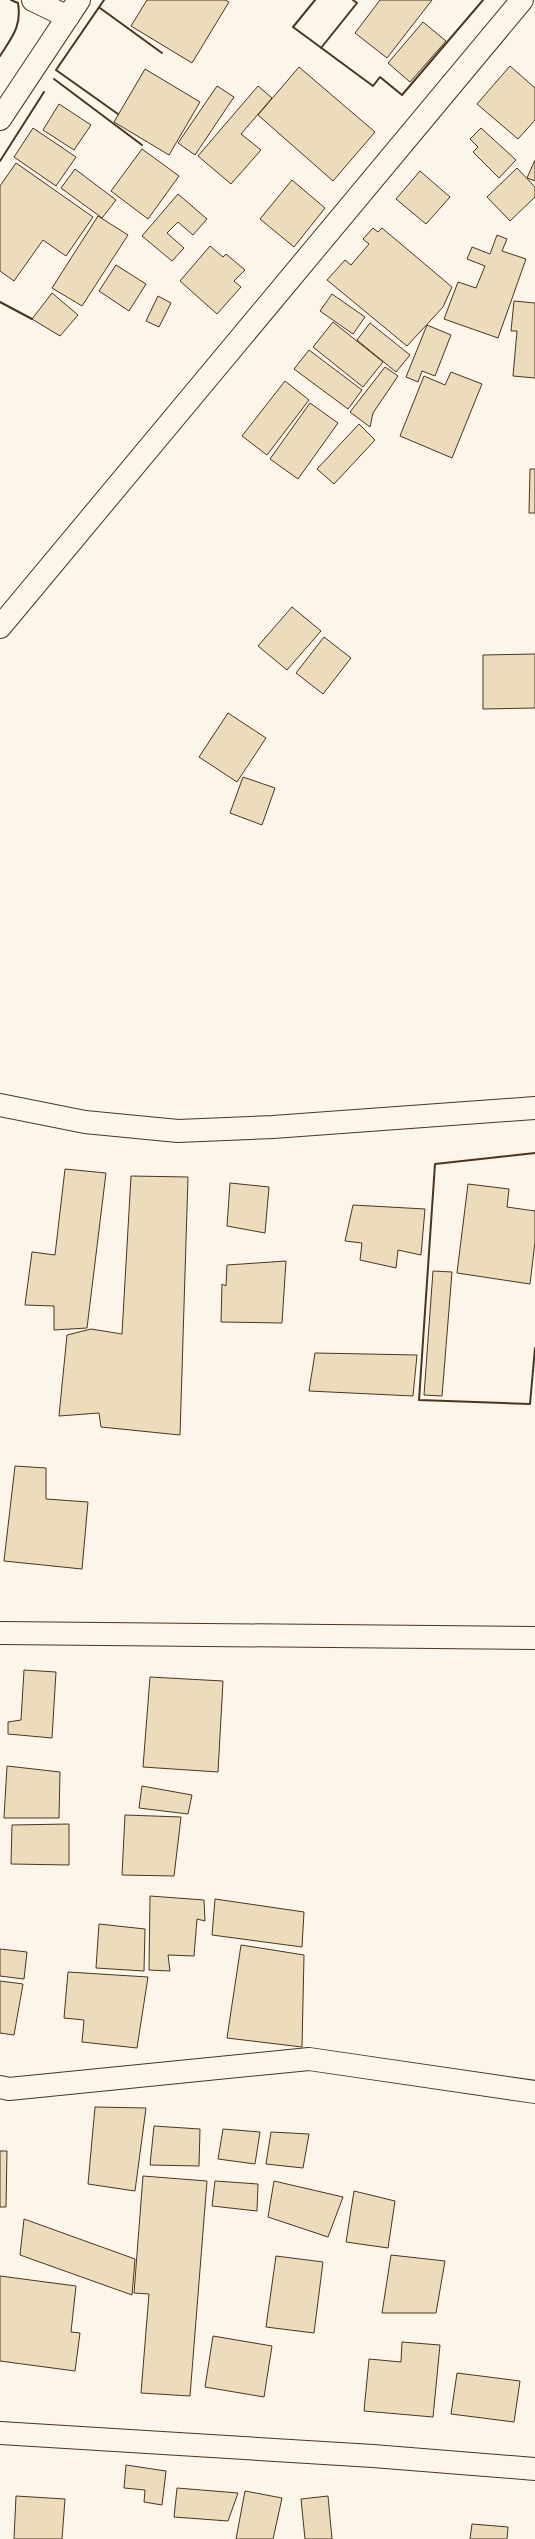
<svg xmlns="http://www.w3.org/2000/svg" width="535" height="2539" viewBox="0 0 535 2539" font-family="Barlow,sans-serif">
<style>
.building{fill:#ecdcbc;stroke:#4a3520}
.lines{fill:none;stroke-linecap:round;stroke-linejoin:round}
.minor-casing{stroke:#4a3520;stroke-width:24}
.minor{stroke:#fbf6e9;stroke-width:22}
.wall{stroke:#4a3520;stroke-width:2}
</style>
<rect width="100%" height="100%" fill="#fbf6e9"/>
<path class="building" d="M 147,0 L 225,0 L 229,2 L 192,63 L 131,26 Z
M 380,0 L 432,0 L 387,58 L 355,33 Z
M 423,22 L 446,41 L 410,82 L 388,63 Z
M 510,66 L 535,88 L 535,120 L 518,139 L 477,104 Z
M 299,67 L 375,132 L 333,181 L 258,115 Z
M 145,69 L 200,102 L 169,155 L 114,122 Z
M 217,86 L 234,97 L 195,155 L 178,143 Z
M 258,86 L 272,98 L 241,134 L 261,150 L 231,184 L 198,156 Z
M 59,104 L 91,125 L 74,150 L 43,130 Z
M 33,128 L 76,157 L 56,186 L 14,157 Z
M 481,128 L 516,160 L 499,178 L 473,152 L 478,147 L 470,139 Z
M 142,149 L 179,176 L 148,219 L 111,191 Z
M 535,160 L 535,181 L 527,178 Z
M 16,163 L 93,217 L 66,256 L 43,240 L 14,281 L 0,271 L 0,186 Z
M 517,168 L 535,187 L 535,197 L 510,221 L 487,197 Z
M 75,169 L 116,200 L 102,218 L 61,188 Z
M 420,171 L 450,197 L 426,224 L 396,199 Z
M 292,180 L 325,208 L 294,247 L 260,219 Z
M 178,194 L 207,219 L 193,235 L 178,222 L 167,233 L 184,248 L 172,261 L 142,236 Z
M 98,216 L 128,235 L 82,306 L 52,288 Z
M 373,228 L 378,232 L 382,228 L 452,287 L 443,307 L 407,346 L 327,280 L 345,260 L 351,265 L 369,244 L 363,239 Z
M 497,235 L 507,239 L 502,251 L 526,259 L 498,338 L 444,319 L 458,282 L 476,288 L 485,266 L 467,259 L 472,247 L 490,254 Z
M 210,246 L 223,257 L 226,254 L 245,270 L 234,281 L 241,287 L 217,314 L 180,281 Z
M 116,265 L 146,284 L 129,311 L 99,291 Z
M 52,293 L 78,315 L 60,336 L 32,319 Z
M 332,294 L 365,317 L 353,334 L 320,311 Z
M 158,296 L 171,303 L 159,327 L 146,321 Z
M 514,301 L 535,303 L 535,378 L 513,376 L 517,331 L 511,331 Z
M 333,322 L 383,362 L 363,387 L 313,347 Z
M 370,323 L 410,355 L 396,372 L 357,340 Z
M 427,325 L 451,335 L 435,376 L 422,371 L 418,382 L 406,377 Z
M 309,350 L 362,390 L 348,409 L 294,369 Z
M 385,367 L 398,376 L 373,413 L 370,427 L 350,412 Z
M 451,372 L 482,384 L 452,458 L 400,436 L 424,376 L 445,385 Z
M 285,381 L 309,400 L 267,455 L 242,436 Z
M 310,403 L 338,423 L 298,479 L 270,459 Z
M 359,424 L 375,440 L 334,484 L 317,469 Z
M 530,469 L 535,469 L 535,513 L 529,513 Z
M 292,607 L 321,631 L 287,670 L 258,646 Z
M 324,637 L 351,658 L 323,694 L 296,673 Z
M 535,654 L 535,708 L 483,709 L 483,655 Z
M 228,713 L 266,738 L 237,782 L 199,757 Z
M 243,777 L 275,788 L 262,825 L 230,813 Z
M 65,1169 L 106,1173 L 87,1328 L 54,1330 L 54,1306 L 25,1305 L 32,1252 L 55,1255 Z
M 131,1176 L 188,1177 L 180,1435 L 101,1427 L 99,1413 L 59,1416 L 67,1335 L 91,1329 L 122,1334 Z
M 230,1183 L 269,1187 L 265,1233 L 227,1226 Z
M 468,1184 L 509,1189 L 507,1207 L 535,1211 L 535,1242 L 530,1284 L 457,1273 Z
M 353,1205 L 425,1209 L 421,1255 L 398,1250 L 396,1268 L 360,1260 L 362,1243 L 345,1241 Z
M 286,1261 L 282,1323 L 221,1322 L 222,1284 L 226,1286 L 227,1265 Z
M 433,1271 L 452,1272 L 442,1396 L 424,1395 Z
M 315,1353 L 417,1355 L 413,1396 L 309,1391 Z
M 15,1466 L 46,1468 L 46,1499 L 88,1502 L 82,1569 L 4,1561 Z
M 24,1670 L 56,1672 L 52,1738 L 8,1734 L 8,1722 L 21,1720 Z
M 150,1677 L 223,1681 L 218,1772 L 143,1767 Z
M 7,1766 L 60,1772 L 59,1818 L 4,1818 Z
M 142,1786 L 192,1795 L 188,1814 L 139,1808 Z
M 125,1815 L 181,1817 L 174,1876 L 122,1875 Z
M 69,1824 L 69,1865 L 11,1864 L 12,1825 Z
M 150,1896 L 204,1900 L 205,1921 L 197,1919 L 194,1956 L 168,1955 L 170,1971 L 149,1970 Z
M 215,1899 L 304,1912 L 302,1947 L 212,1935 Z
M 99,1924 L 145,1929 L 144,1971 L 96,1968 Z
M 241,1945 L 304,1955 L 302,2047 L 227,2038 Z
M 0,1949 L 27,1952 L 24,1979 L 0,1976 Z
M 68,1972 L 148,1977 L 137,2048 L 82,2042 L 84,2020 L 64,2018 Z
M 0,1981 L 23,1984 L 14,2035 L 0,2033 Z
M 95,2107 L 146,2108 L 135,2191 L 88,2184 Z
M 154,2126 L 200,2129 L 199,2166 L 150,2165 Z
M 223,2129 L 260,2132 L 255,2164 L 218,2159 Z
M 271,2132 L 309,2134 L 303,2168 L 266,2164 Z
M 0,2151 L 7,2151 L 6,2207 L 0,2207 Z
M 143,2176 L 207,2181 L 190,2396 L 141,2393 L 149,2294 L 134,2293 Z
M 215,2181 L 258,2184 L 257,2211 L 212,2206 Z
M 274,2181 L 343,2197 L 328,2237 L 268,2217 Z
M 354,2191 L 395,2201 L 388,2248 L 346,2242 Z
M 24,2219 L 135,2259 L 132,2295 L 20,2255 Z
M 391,2255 L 445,2261 L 436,2313 L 382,2313 Z
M 276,2256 L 323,2262 L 314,2333 L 266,2327 Z
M 0,2276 L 76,2286 L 71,2332 L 80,2333 L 75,2371 L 0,2361 Z
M 213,2336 L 272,2346 L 264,2397 L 205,2387 Z
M 402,2342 L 440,2345 L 433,2417 L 364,2411 L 369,2359 L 401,2362 Z
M 457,2373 L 520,2381 L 514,2422 L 451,2414 Z
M 126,2465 L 166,2471 L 162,2505 L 144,2502 L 145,2490 L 124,2488 Z
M 177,2488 L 238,2493 L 228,2521 L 174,2517 Z
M 245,2491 L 282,2498 L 273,2539 L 236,2539 Z
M 16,2496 L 65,2499 L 62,2539 L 14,2539 Z
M 328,2496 L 332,2539 L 305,2539 L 301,2499 Z
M 472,2524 L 508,2527 L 507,2539 L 470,2539 Z"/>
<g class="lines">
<g class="minor-casing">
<path id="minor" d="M 33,0 L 68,17
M 0,119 L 79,0
M 0,627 L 522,0
M 0,1105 L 85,1122 L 178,1131 L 273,1127 L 535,1108
M 0,1633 L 535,1638
M 0,2087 L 9,2089 L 309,2059 L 535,2092
M 0,2433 L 373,2456 L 535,2469"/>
</g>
<use href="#minor" class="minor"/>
<path class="wall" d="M 104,0 L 56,70 L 118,114
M 315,0 L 293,27 L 373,86 L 380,77 L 402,95 L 483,0
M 100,8 L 162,53
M 321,48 L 357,3 L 353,0
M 0,56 C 12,37 22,26 18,3 L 11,0
M 54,79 L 142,145
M 0,161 L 44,92
M 0,302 L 32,319
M 535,1153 L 435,1164 L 419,1400 L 530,1404 L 535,1348"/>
</g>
</svg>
